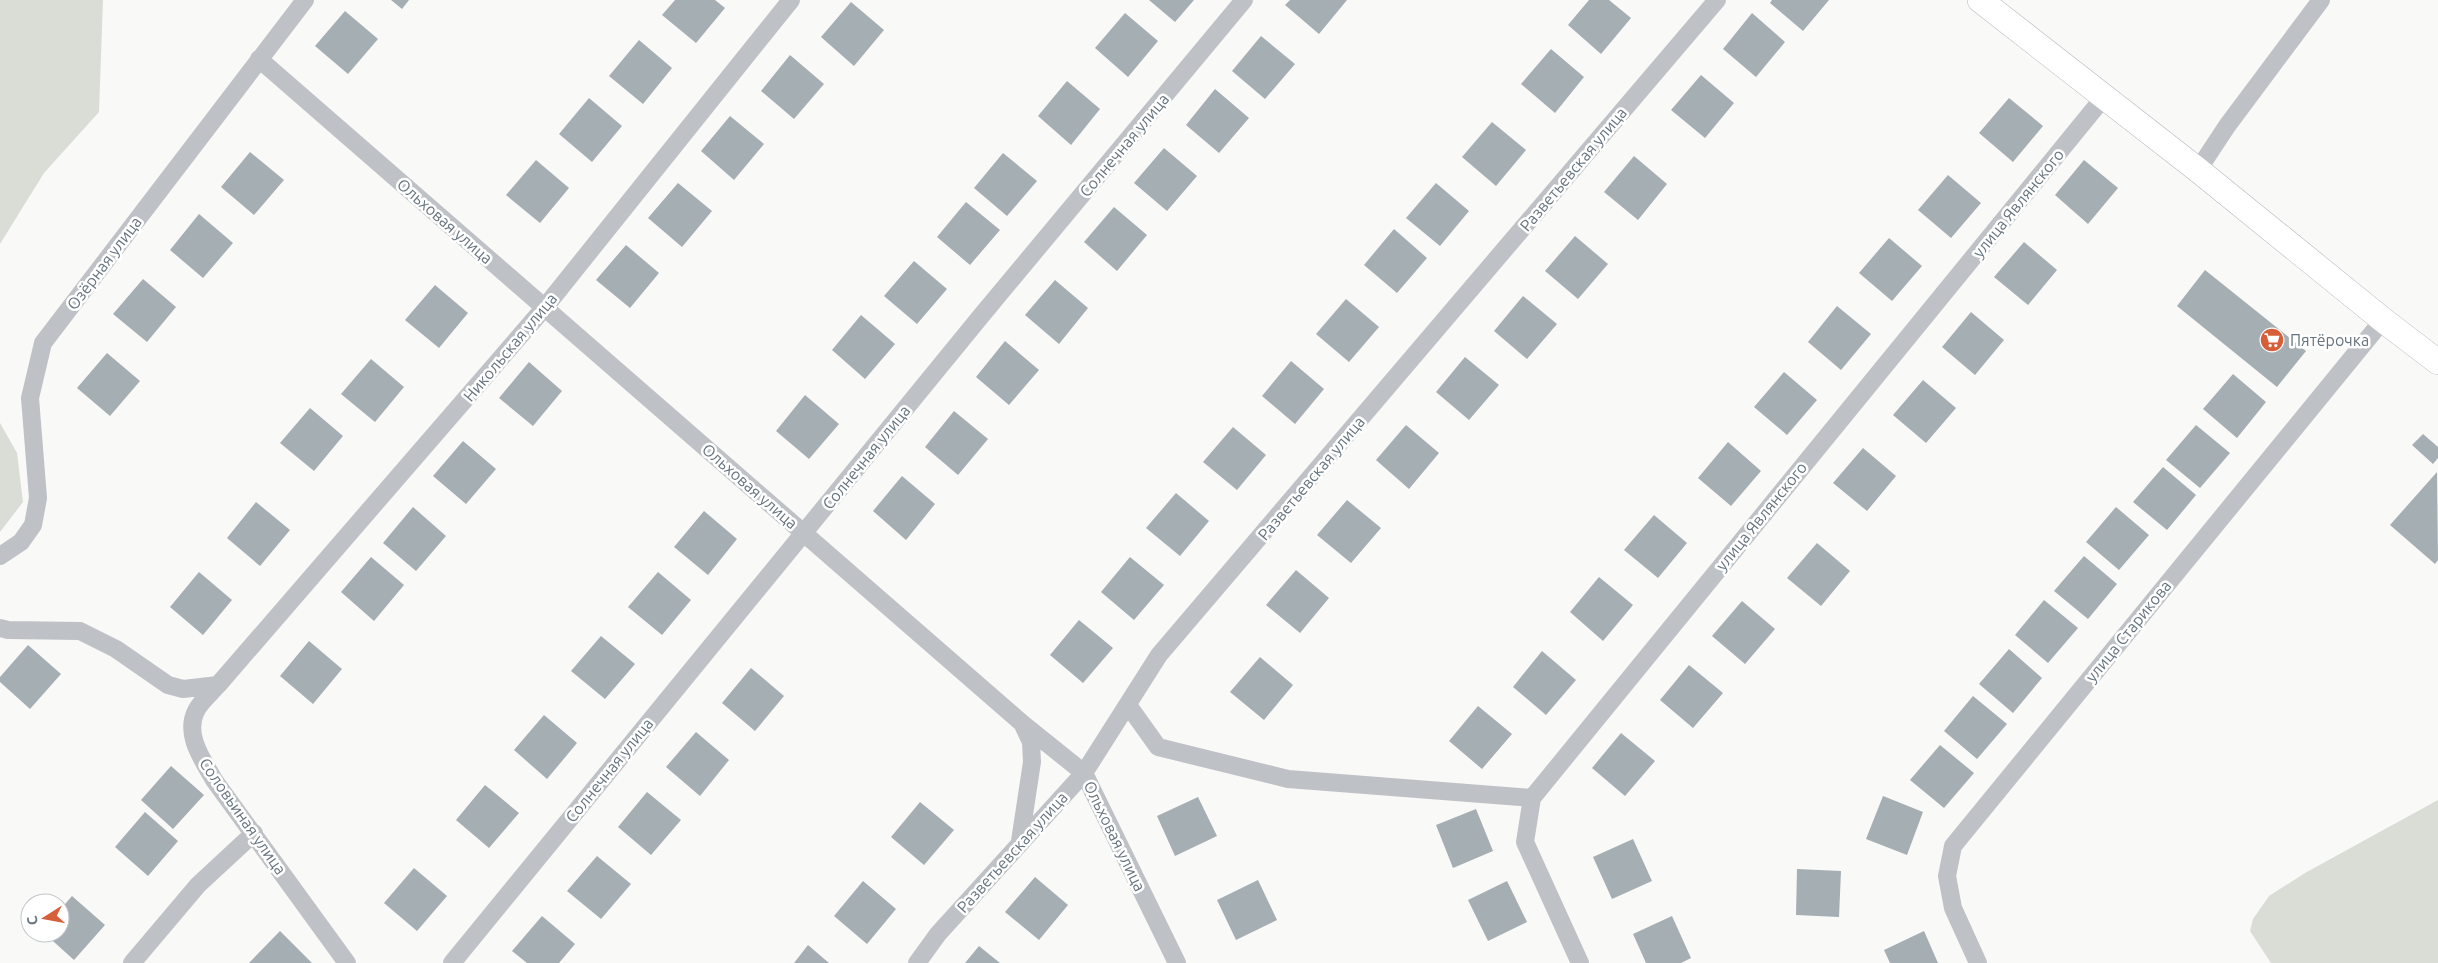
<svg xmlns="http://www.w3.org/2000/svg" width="2438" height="963" viewBox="0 0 2438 963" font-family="Ubuntu,sans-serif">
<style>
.green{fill:#d9ddd6}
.building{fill:#a5aeb3}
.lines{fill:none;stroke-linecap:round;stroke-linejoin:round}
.secondary-casing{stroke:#b3b8bd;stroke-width:26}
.street{stroke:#bec2c6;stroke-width:18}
.secondary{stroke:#fff;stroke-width:25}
.labels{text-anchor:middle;stroke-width:5;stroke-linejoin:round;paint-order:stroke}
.street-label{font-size:16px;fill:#66747f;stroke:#fff}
.poi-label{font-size:16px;fill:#66747f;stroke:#fff;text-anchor:start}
</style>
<rect width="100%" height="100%" fill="#f9f9f7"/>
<path class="green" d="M 0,0 L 103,0 L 99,112 L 44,173 L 0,244 Z
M 0,423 L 17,453 L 23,502 L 0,532 Z
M 2438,800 L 2438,963 L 2271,963 L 2250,931 L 2253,919 L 2269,896 L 2305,873 Z"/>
<path class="building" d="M 391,0 L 409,0 L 402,9 Z
M 675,0 L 715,0 L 725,8 L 696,43 L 662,15 Z
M 1149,0 L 1194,0 L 1175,22 Z
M 1290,0 L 1347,0 L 1319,34 L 1285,5 Z
M 1589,0 L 1609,0 L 1631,18 L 1601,54 L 1568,25 Z
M 1772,0 L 1829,0 L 1803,31 L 1770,3 Z
M 851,2 L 884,30 L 854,66 L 821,37 Z
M 345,11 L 378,39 L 348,74 L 315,46 Z
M 1125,13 L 1158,41 L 1128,77 L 1095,48 Z
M 1752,13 L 1785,42 L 1756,77 L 1723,49 Z
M 1261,36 L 1295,64 L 1265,99 L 1232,71 Z
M 639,40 L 672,68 L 643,104 L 609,76 Z
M 1551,49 L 1584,77 L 1555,113 L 1521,84 Z
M 790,55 L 824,84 L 794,119 L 761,91 Z
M 1701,75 L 1734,103 L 1705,138 L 1671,110 Z
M 1067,81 L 1100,109 L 1071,145 L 1038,116 Z
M 1215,89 L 1249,118 L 1219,153 L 1186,125 Z
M 589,98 L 622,126 L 592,162 L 559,134 Z
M 2009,98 L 2043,126 L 2013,162 L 1979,133 Z
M 730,116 L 764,144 L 734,180 L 701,151 Z
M 1492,122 L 1526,150 L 1496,186 L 1462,157 Z
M 1164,148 L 1197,176 L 1167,211 L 1134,183 Z
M 250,152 L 284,180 L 254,215 L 221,187 Z
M 1003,153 L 1037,181 L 1007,216 L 974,188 Z
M 1634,156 L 1667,184 L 1638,220 L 1604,192 Z
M 536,160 L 569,188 L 540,223 L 506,195 Z
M 2084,160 L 2118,188 L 2088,224 L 2055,195 Z
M 1948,175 L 1981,203 L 1951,238 L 1918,210 Z
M 678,183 L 712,211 L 682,247 L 648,218 Z
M 1436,183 L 1469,211 L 1440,246 L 1406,218 Z
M 966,202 L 1000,230 L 970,265 L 937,237 Z
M 1114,207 L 1147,235 L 1117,271 L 1084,242 Z
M 199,214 L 233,243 L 203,278 L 170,250 Z
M 1394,229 L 1427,258 L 1397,293 L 1364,265 Z
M 1575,236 L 1608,264 L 1578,299 L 1545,271 Z
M 1889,238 L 1922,266 L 1892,301 L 1859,273 Z
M 2024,242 L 2057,270 L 2028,305 L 1994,277 Z
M 626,245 L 659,273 L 630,308 L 596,280 Z
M 914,261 L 947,289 L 917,324 L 884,296 Z
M 2205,270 L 2306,351 L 2277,387 L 2177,306 Z
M 143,279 L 176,307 L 147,342 L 113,314 Z
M 1055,280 L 1088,308 L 1059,344 L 1025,315 Z
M 435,285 L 468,313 L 439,348 L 405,320 Z
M 1523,296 L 1557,324 L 1527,359 L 1494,331 Z
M 1346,299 L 1379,327 L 1349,362 L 1316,334 Z
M 1837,306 L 1871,334 L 1841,370 L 1808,342 Z
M 1971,312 L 2004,340 L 1975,375 L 1942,347 Z
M 861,315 L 895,344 L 865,379 L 832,350 Z
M 1005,341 L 1039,370 L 1009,405 L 976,377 Z
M 107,353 L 140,381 L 110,416 L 77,388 Z
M 1465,357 L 1499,385 L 1469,420 L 1436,392 Z
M 371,359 L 404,387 L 375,422 L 341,394 Z
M 1291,361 L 1324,389 L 1295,424 L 1262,396 Z
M 529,362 L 562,391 L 533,426 L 499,398 Z
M 1784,372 L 1817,400 L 1787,435 L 1754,407 Z
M 2233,374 L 2266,402 L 2237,438 L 2203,409 Z
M 1923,380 L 1956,408 L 1926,443 L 1893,415 Z
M 805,395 L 839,424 L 809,459 L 776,431 Z
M 310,408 L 343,436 L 314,471 L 280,443 Z
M 954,411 L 988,439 L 958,475 L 925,447 Z
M 1406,425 L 1439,453 L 1409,489 L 1376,460 Z
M 2196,425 L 2230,453 L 2200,488 L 2166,460 Z
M 1233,427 L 1266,455 L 1237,490 L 1203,462 Z
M 2423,434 L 2438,447 L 2438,458 L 2433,464 L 2412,445 Z
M 463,441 L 496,469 L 466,504 L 433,476 Z
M 1728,442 L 1761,471 L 1731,506 L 1698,478 Z
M 1863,448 L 1896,476 L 1867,511 L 1833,483 Z
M 2163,467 L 2196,495 L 2167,530 L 2133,502 Z
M 2437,472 L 2438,560 L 2435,564 L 2390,525 Z
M 902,476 L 935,504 L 906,540 L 873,511 Z
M 1176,493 L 1209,521 L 1180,556 L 1146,528 Z
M 1347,500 L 1381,528 L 1351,563 L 1317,535 Z
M 256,502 L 290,530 L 260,566 L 227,538 Z
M 413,507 L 446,536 L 416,571 L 383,543 Z
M 2116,507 L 2149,535 L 2119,570 L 2086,542 Z
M 704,511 L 737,539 L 708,575 L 674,547 Z
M 1654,515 L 1687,543 L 1658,578 L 1624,550 Z
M 1817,543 L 1850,571 L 1821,606 L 1787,578 Z
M 2084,556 L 2117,584 L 2088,619 L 2054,591 Z
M 371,557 L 404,585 L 374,621 L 341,592 Z
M 1130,557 L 1164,585 L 1134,620 L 1101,592 Z
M 1296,570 L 1329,598 L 1300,633 L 1266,605 Z
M 199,572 L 232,600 L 203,635 L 170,607 Z
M 658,572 L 691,600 L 662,635 L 628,607 Z
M 1599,577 L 1633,605 L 1603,641 L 1570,612 Z
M 2044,600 L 2078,628 L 2048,663 L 2015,635 Z
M 1742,601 L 1775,629 L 1745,664 L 1712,636 Z
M 1079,620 L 1113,648 L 1083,683 L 1050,655 Z
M 601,636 L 635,664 L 605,699 L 571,671 Z
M 309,641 L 342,669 L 313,704 L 280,676 Z
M 28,645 L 61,674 L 30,709 L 0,682 L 0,677 Z
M 2009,649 L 2042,678 L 2013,713 L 1979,684 Z
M 1542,651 L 1576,680 L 1546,715 L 1513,687 Z
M 1260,657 L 1293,685 L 1264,720 L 1230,692 Z
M 1689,665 L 1723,693 L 1693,728 L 1660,700 Z
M 751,668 L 784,696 L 755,731 L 722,703 Z
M 1973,696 L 2007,724 L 1977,759 L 1944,731 Z
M 1478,706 L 1512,734 L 1482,769 L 1449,741 Z
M 544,715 L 577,743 L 547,779 L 514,750 Z
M 696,732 L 729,760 L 700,796 L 666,767 Z
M 1621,733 L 1655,761 L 1625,796 L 1592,768 Z
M 1940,745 L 1974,773 L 1944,808 L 1910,780 Z
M 171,766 L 204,795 L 173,829 L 141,800 Z
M 485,785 L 519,813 L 489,848 L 456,820 Z
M 647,792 L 681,820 L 651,855 L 618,827 Z
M 1883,796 L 1923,812 L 1907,855 L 1866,839 Z
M 1198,797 L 1217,836 L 1175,856 L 1157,816 Z
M 920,802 L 954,830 L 924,865 L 891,837 Z
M 1476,809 L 1493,851 L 1453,868 L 1436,825 Z
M 145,812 L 178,841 L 148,876 L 115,847 Z
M 1633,839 L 1652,881 L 1612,899 L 1593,857 Z
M 597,856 L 631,884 L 601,919 L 567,891 Z
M 414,868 L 447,896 L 417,931 L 384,903 Z
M 1797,869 L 1841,871 L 1839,917 L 1796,915 Z
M 1035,877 L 1068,905 L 1039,940 L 1005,912 Z
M 1258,880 L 1277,920 L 1236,940 L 1217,900 Z
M 863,881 L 896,909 L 867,944 L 834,916 Z
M 1507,881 L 1527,922 L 1488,941 L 1468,900 Z
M 72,896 L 105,925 L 74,960 L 44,933 L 60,933 L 60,910 Z
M 542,916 L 575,944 L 559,963 L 527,963 L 512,951 Z
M 1672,916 L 1691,958 L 1681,963 L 1646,963 L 1633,934 Z
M 280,931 L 312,963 L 249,963 Z
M 1924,931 L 1938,963 L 1890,963 L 1884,950 Z
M 808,945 L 829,963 L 794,963 Z
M 979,946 L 1000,963 L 965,963 Z"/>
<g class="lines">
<g class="secondary-casing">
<path id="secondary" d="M 1980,0 L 2198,170 L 2383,320 L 2438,362"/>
</g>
<path class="street" d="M 259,59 L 1023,724 L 1084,773 L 1177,963
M 2198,170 L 2227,126 L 2321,0
M 0,556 L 21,542 L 33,525 L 38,498 L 30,398 L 43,343 L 305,0
M 0,628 L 8,630 L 80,631 L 116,649 L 168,685 L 183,689 L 218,685 C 212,692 200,702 196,711 C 184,735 203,760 214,780 L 347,963
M 218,685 L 545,307 L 791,0
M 1128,705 L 1158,747 L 1288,779 L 1532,798
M 1020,841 L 1032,762 L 1031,742 L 1023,725
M 132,963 L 198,885 L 254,833
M 452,963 L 981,316 L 1244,0
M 917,963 L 938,934 L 1084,773 L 1159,655 L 1717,0
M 1580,963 L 1525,842 L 1532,798 L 2104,97
M 1978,963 L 1953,908 L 1947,876 L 1953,846 L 2383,320"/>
<use href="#secondary" class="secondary"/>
</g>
<defs>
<g id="supermarket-disc" transform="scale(1.25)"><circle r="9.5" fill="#d65e39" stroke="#fff"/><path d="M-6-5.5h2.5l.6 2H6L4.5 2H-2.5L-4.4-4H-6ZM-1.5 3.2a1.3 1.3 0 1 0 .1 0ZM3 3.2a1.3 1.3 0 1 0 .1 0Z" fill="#fff"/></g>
</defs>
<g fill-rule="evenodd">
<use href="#supermarket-disc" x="2272" y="340"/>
</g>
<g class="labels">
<g class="street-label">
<text transform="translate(1124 145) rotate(-50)" y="6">Солнечная улица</text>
<text transform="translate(1573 169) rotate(-50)" y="6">Разветьевская улица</text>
<text transform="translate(2018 203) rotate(-51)" y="6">улица Являнского</text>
<text transform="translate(445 221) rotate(41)" y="6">Ольховая улица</text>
<text transform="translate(104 263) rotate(-53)" y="6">Озёрная улица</text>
<text transform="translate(510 347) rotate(-50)" y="6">Никольская улица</text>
<text transform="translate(866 457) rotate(-51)" y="6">Солнечная улица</text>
<text transform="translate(1311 478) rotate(-50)" y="6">Разветьевская улица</text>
<text transform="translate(750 486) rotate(41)" y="6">Ольховая улица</text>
<text transform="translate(1761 516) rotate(-51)" y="6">улица Являнского</text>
<text transform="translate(2128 631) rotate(-51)" y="6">улица Старикова</text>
<text transform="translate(609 770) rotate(-51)" y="6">Солнечная улица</text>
<text transform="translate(243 816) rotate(55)" y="6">Соловьиная улица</text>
<text transform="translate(1115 836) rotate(64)" y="6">Ольховая улица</text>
<text transform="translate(1012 852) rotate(-48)" y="6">Разветьевская улица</text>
</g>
<g class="poi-label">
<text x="2290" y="346">Пятёрочка</text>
</g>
</g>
<g transform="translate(45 918) rotate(259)"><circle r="24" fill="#ffffff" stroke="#c2c7cc"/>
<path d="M0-4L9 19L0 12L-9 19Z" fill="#d65e39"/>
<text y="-8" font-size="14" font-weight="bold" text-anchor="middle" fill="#66747f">С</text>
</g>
</svg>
